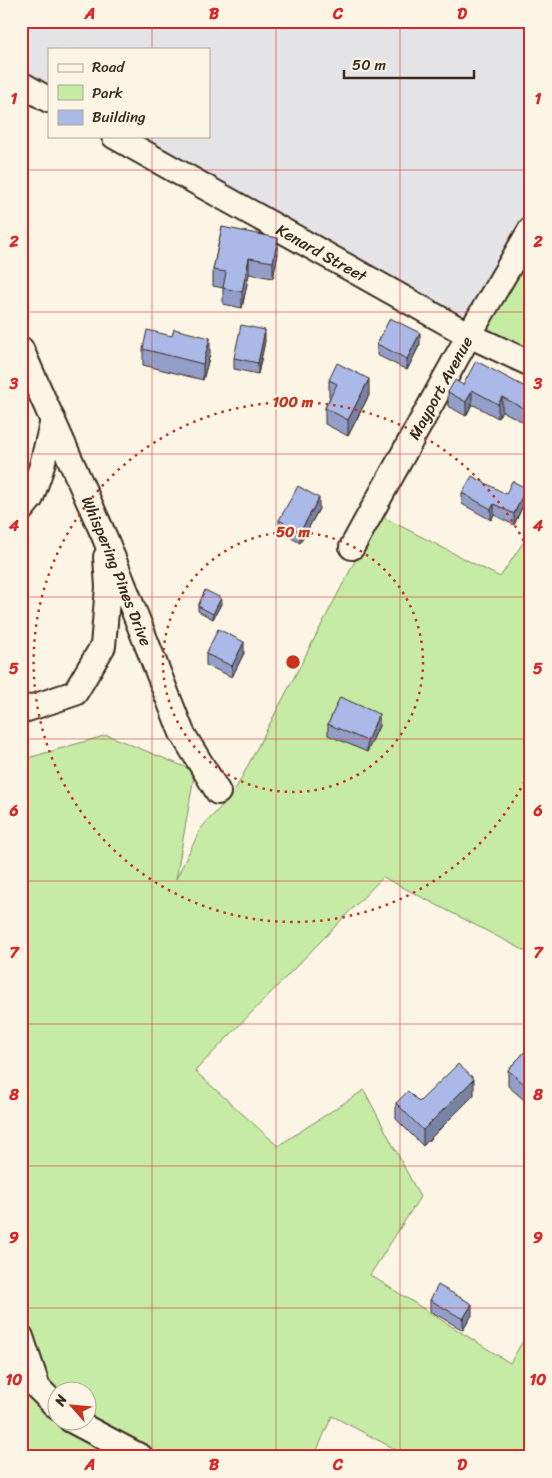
<svg xmlns="http://www.w3.org/2000/svg" width="552" height="1478" viewBox="0 0 552 1478" font-family="Sriracha,sans-serif">
<style>
.built{fill:#e4e3e6}
.green{fill:#c6eba5;stroke:#808a62;fill-rule:evenodd}
.lines{fill:none;stroke-linecap:round;stroke-linejoin:round}
.minor-casing{stroke:#3b2a1e;stroke-width:28}
.minor{stroke:#fcf5e5;stroke-width:24}
.wall{fill:#939fc8;stroke:#3b2a1e}
.shaded-wall{fill:#7882a3;stroke:#3b2a1e}
.building{fill:#abb9e9;stroke:#3b2a1e}
.grid{fill:none;stroke:#d62828;stroke-width:1;stroke-opacity:0.55}
.ring{fill:none;stroke:#c8321e;stroke-width:2.5;stroke-dasharray:2.5 5}
.labels{text-anchor:middle;stroke-width:4.5;stroke-linejoin:round;paint-order:stroke}
.street-label{font-size:16px;fill:#3b2a1e;stroke:#fcf5e5}
.centre{fill:#c8321e;stroke:#fcf5e5;stroke-width:2.5}
.ring-label{font-size:15px;text-anchor:middle;font-weight:bold;fill:#c8321e;stroke:#fcf5e5;stroke-width:4.5;stroke-linejoin:round;paint-order:stroke}
.neatline{fill:none;stroke:#d62828;stroke-width:2}
.grid-label{font-size:16px;text-anchor:middle;font-weight:bold;fill:#d62828}
</style>
<rect width="100%" height="100%" fill="#fcf5e5"/>
<filter id="ink" filterUnits="userSpaceOnUse"><feTurbulence type="fractalNoise" baseFrequency=".02" numOctaves="2"/><feDisplacementMap in="SourceGraphic" scale="10" xChannelSelector="R" yChannelSelector="G"/><feConvolveMatrix kernelMatrix="1 2 1 2 8 2 1 2 1" color-interpolation-filters="sRGB"/></filter>
<g filter="url(#ink)">
<path class="built" d="M 21,21 L 531,21 L 531,208 L 464,323 L 132,136 L 209,136 L 209,49 L 49,49 L 49,90 L 21,75 Z"/>
<path class="green" d="M 531,249 L 531,354 L 483,332 Z
M 381,516 L 500,577 L 531,531 L 531,954 L 383,877 L 195,1071 L 278,1146 L 364,1090 L 420,1197 L 370,1275 L 510,1363 L 531,1327 L 531,1457 L 410,1457 L 332,1416 L 314,1457 L 21,1457 L 21,760 L 107,735 L 195,771 L 176,879 L 201,828 L 233,794 L 356,559 L 357,559 ZM 58,1390 L 88,1390 L 88,1420 L 58,1420 Z"/>
<g class="lines">
<g class="minor-casing">
<g id="minor">
<path d="M 21,84 L 49,100"/>
<path id="s1" d="M 114,136 L 469,335 L 531,364"/>
<path id="s2" d="M 21,349 L 105,538 L 182,733 L 218,792"/>
<path d="M 21,510 L 31,498 L 41,469 L 53,420"/>
<path id="s3" d="M 352,547 L 469,335 L 531,229"/>
<path d="M 21,711 L 75,693 L 103,646 L 108,587 L 106,557"/>
<path d="M 21,1337 L 38,1388 L 58,1408"/>
<path d="M 71,1420 L 141,1457"/>
</g>
</g>
<use href="#minor" class="minor"/>
</g>
<path class="wall" d="M 222,227 L 278,254 L 273,278 L 249,274 L 242,308 L 223,304 L 223,288 L 213,286 L 213,270 Z
M 172,336 L 210,354 L 203,380 L 143,365 L 143,349 Z
M 265,341 L 258,374 L 234,369 L 234,358 Z
M 377,344 L 420,344 L 407,370 L 377,355 Z
M 329,380 L 369,395 L 348,436 L 325,424 L 325,408 L 330,397 L 329,396 Z
M 463,385 L 531,390 L 531,426 L 502,411 L 498,418 L 472,404 L 466,416 L 448,406 L 448,392 Z
M 462,493 L 506,494 L 526,499 L 514,525 L 494,515 L 491,520 L 462,504 Z
M 319,509 L 300,543 L 279,531 L 279,520 Z
M 221,604 L 213,619 L 198,611 L 198,606 Z
M 244,653 L 232,677 L 206,665 L 206,654 Z
M 328,724 L 379,726 L 367,752 L 328,735 Z
M 531,1045 L 531,1106 L 508,1086 L 508,1070 Z
M 474,1095 L 423,1146 L 396,1119 L 396,1103 L 419,1102 Z
M 430,1300 L 472,1315 L 463,1330 L 430,1311 Z"/>
<path class="shaded-wall" d="M 278,238 L 278,254 L 273,278 L 273,262 Z
M 249,258 L 249,274 L 242,308 L 242,292 Z
M 265,330 L 265,341 L 258,374 L 258,363 Z
M 420,333 L 420,344 L 407,370 L 407,359 Z
M 210,338 L 210,354 L 203,380 L 203,364 Z
M 369,379 L 369,395 L 348,436 L 348,420 Z
M 472,390 L 472,404 L 466,416 L 466,402 Z
M 502,397 L 502,411 L 498,418 L 498,404 Z
M 526,488 L 526,499 L 514,525 L 514,514 Z
M 319,498 L 319,509 L 300,543 L 300,532 Z
M 494,504 L 494,515 L 491,520 L 491,509 Z
M 221,598 L 221,604 L 213,619 L 213,614 Z
M 244,642 L 244,653 L 232,677 L 232,666 Z
M 379,714 L 379,726 L 367,752 L 367,741 Z
M 474,1079 L 474,1095 L 423,1146 L 423,1130 Z
M 472,1304 L 472,1315 L 463,1330 L 463,1319 Z"/>
<path class="building" d="M 222,227 L 278,238 L 273,262 L 249,258 L 242,292 L 223,288 L 226,272 L 213,270 Z
M 390,318 L 420,333 L 407,359 L 377,344 Z
M 241,325 L 265,330 L 258,363 L 234,358 Z
M 174,329 L 210,338 L 203,364 L 143,349 L 147,330 L 172,336 Z
M 476,361 L 531,390 L 531,412 L 502,397 L 498,404 L 472,390 L 466,402 L 448,392 L 455,380 L 463,385 Z
M 337,363 L 369,379 L 348,420 L 325,408 L 337,384 L 329,380 Z
M 472,476 L 506,494 L 512,481 L 526,488 L 514,514 L 494,504 L 491,509 L 462,493 Z
M 298,486 L 319,498 L 300,532 L 279,520 Z
M 205,590 L 221,598 L 213,614 L 198,606 Z
M 218,629 L 244,642 L 232,666 L 206,654 Z
M 340,697 L 379,714 L 367,741 L 328,724 Z
M 531,1045 L 531,1090 L 508,1070 Z
M 458,1064 L 474,1079 L 423,1130 L 396,1103 L 408,1091 L 419,1102 Z
M 438,1285 L 472,1304 L 463,1319 L 430,1300 Z"/>
</g>
<path class="grid" d="M 152,21 L 152,49M 276,21 L 276,1457M 400,21 L 400,1457M 152,136 L 152,1457M 21,170 L 531,170M 21,312 L 531,312M 21,454 L 531,454M 21,597 L 531,597M 21,739 L 531,739M 21,881 L 531,881M 21,1024 L 531,1024M 21,1166 L 531,1166M 21,1308 L 531,1308"/>
<g class="ring">
<circle cx="293" cy="662" r="130"/>
<path d="M531 768A260 260 0 1 1 531 556"/>
</g>
<g class="labels">
<g class="street-label">
<text dy="6" stroke="none"><textPath href="#s1" startOffset="238">Kenard Street</textPath></text>
<text dy="6" stroke="none"><textPath href="#s3" startOffset="182">Mayport Avenue</textPath></text>
<text dy="6" stroke="none"><textPath href="#s2" startOffset="242">Whispering Pines Drive</textPath></text>
</g>
</g>
<circle cx="293" cy="662" r="8" class="centre"/>
<g class="ring-label">
<text x="293" y="407">100 m</text>
<text x="293" y="537">50 m</text>
</g>
<rect width="552" height="1478" fill="none" stroke="#fcf5e5" stroke-width="55"/>
<rect x="48" y="48" width="162" height="90" fill="#fcf5e5" stroke="#afa495"/>
<rect x="58" y="64" width="25" height="8" fill="#fcf5e5" stroke="#afa495"/>
<text x="92" y="72" font-size="15" fill="#3b2a1e">Road</text>
<rect x="58" y="85" width="25" height="15" fill="#c6eba5" stroke="#afa495"/>
<text x="92" y="98" font-size="15" fill="#3b2a1e">Park</text>
<rect x="58" y="110" width="25" height="15" fill="#abb9e9" stroke="#afa495"/>
<text x="92" y="122" font-size="15" fill="#3b2a1e">Building</text>
<g transform="translate(72 1406) rotate(297)"><circle r="24" fill="#fcf5e5" stroke="#afa495"/>
<path d="M0-4L9 19L0 12L-9 19Z" fill="#c8321e"/>
<text y="-8" font-size="14" font-weight="bold" text-anchor="middle" fill="#3b2a1e">N</text>
</g>
<path d="M344 70v8h130v-8" fill="none" stroke="#3b2a1e" stroke-width="2.5"/>
<text x="352" y="70" font-size="15" fill="#3b2a1e" stroke="#fcf5e5" stroke-width="4" paint-order="stroke">50 m</text>
<rect x="28" y="28" width="496" height="1422" class="neatline"/>
<g class="grid-label">
<text x="90" y="19">A</text>
<text x="214" y="19">B</text>
<text x="338" y="19">C</text>
<text x="462" y="19">D</text>
<text x="14" y="104">1</text>
<text x="538" y="104">1</text>
<text x="14" y="247">2</text>
<text x="538" y="247">2</text>
<text x="14" y="389">3</text>
<text x="538" y="389">3</text>
<text x="14" y="531">4</text>
<text x="538" y="531">4</text>
<text x="14" y="674">5</text>
<text x="538" y="674">5</text>
<text x="14" y="816">6</text>
<text x="538" y="816">6</text>
<text x="14" y="958">7</text>
<text x="538" y="958">7</text>
<text x="14" y="1100">8</text>
<text x="538" y="1100">8</text>
<text x="14" y="1243">9</text>
<text x="538" y="1243">9</text>
<text x="14" y="1385">10</text>
<text x="538" y="1385">10</text>
<text x="90" y="1470">A</text>
<text x="214" y="1470">B</text>
<text x="338" y="1470">C</text>
<text x="462" y="1470">D</text>
</g>
</svg>
